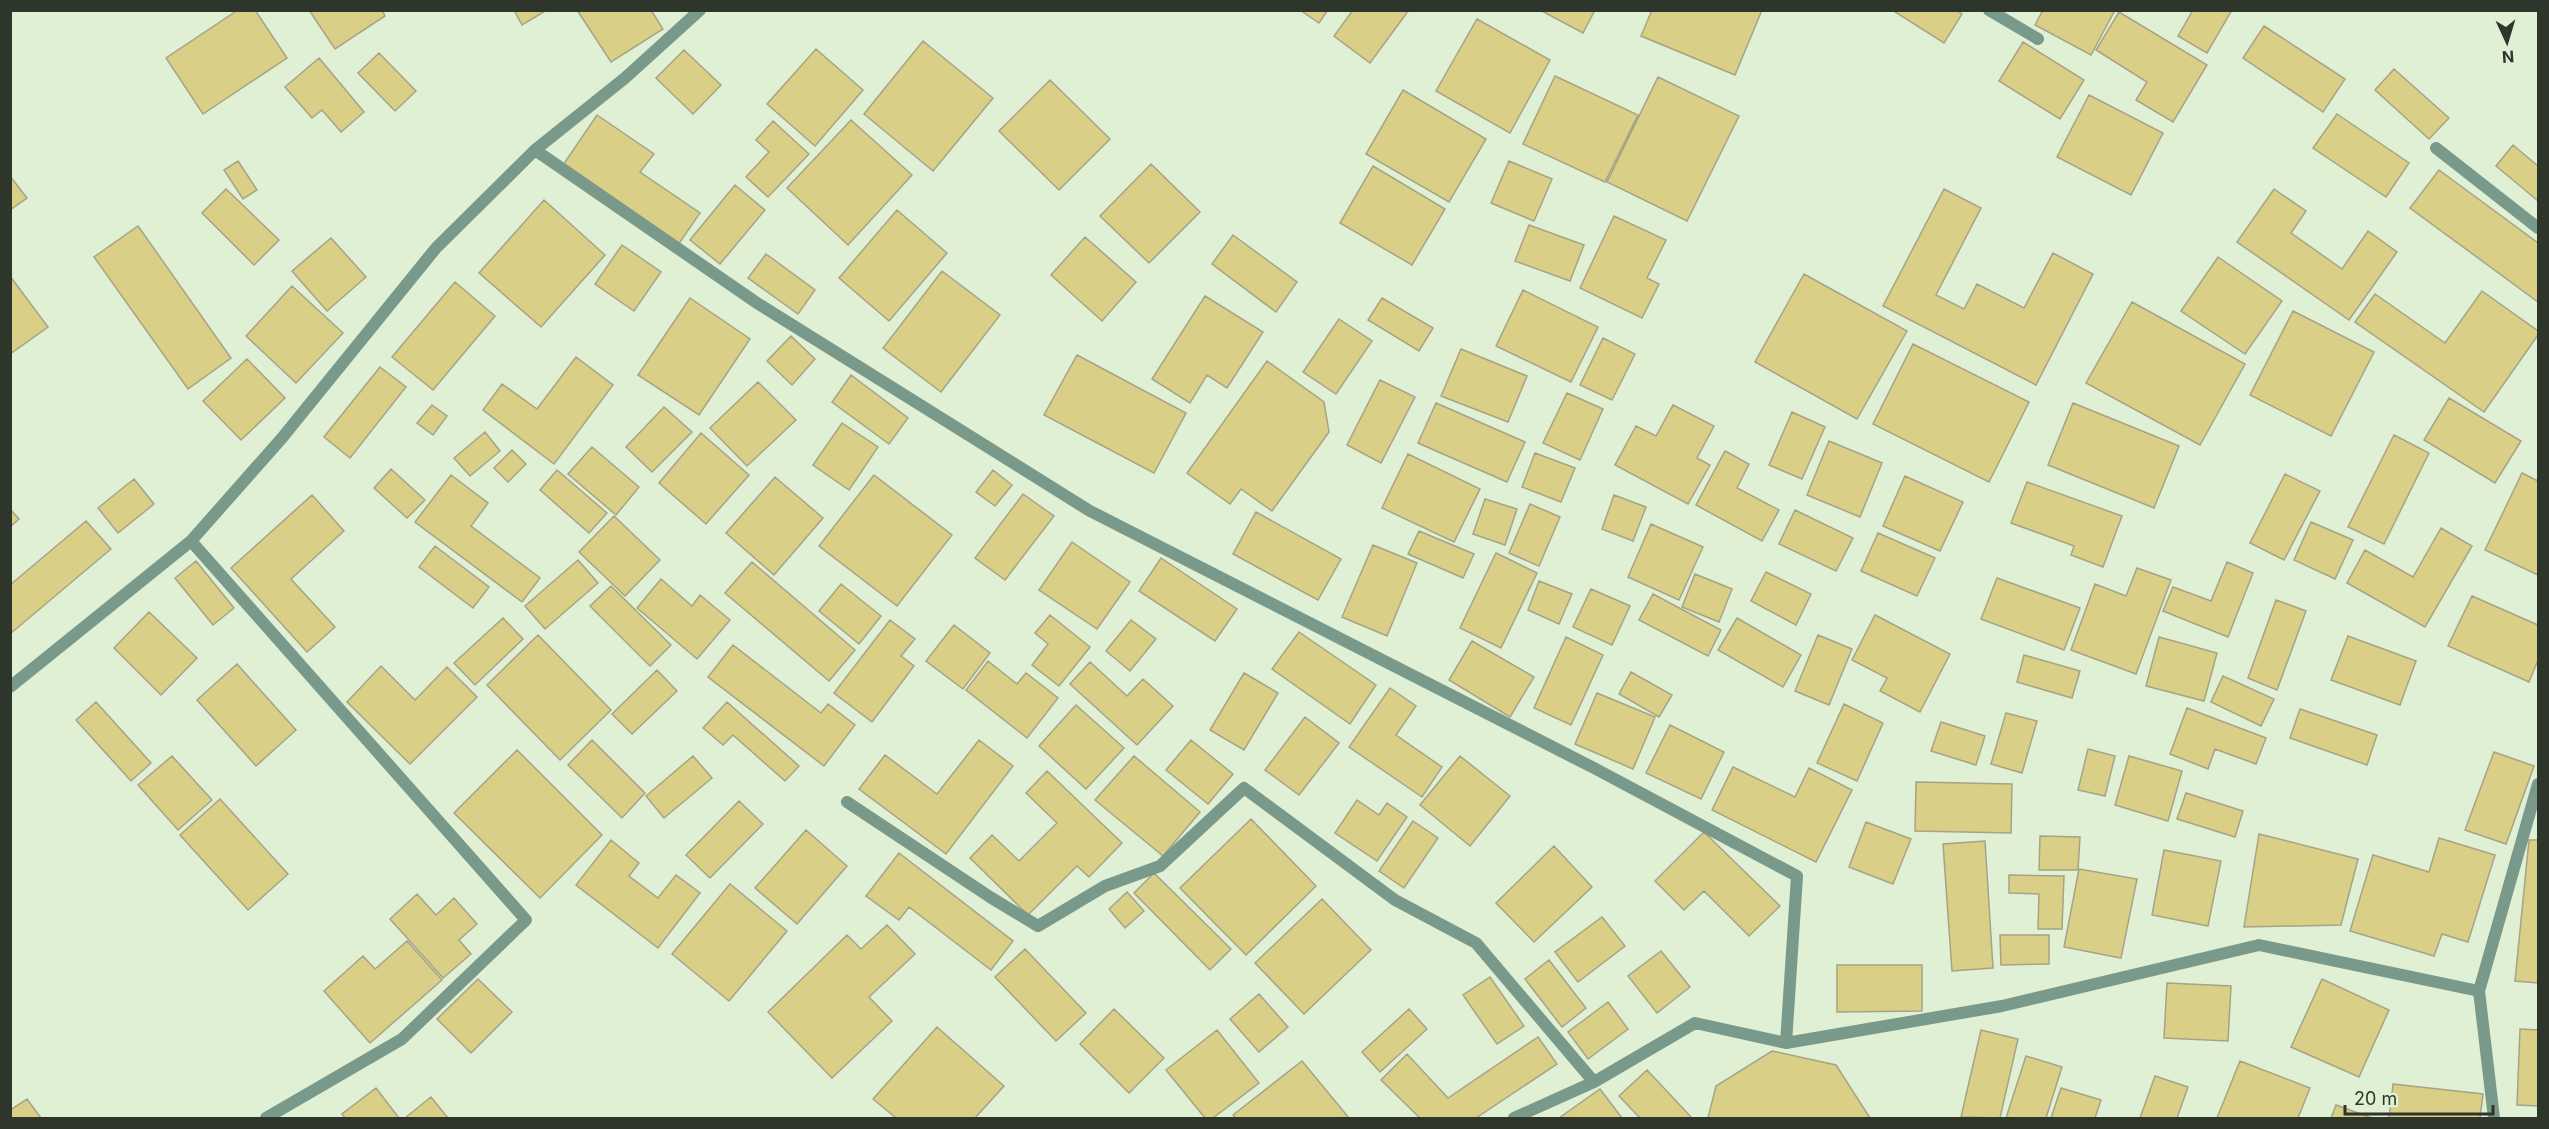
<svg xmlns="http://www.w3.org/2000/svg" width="2549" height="1129" viewBox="0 0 2549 1129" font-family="Inter,sans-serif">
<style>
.building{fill:#d9cf86;stroke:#a7a386;stroke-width:1.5}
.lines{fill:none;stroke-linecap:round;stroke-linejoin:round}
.minor{stroke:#79998a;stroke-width:12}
</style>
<rect width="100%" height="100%" fill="#dff0d4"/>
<path class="building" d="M 238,10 L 255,10 L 287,58 L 203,114 L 166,58 Z
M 309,10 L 382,10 L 385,16 L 335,49 Z
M 514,10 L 547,10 L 522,25 Z
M 577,10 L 651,10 L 663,29 L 611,62 Z
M 1300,10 L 1328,10 L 1319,23 Z
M 1353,10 L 1409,10 L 1370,63 L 1334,36 Z
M 1540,10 L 1595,10 L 1583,33 Z
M 1652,10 L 1762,10 L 1735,75 L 1641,36 Z
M 1892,10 L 1956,10 L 1962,14 L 1944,43 Z
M 2043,10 L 2115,10 L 2091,55 L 2035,25 Z
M 2193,10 L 2232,10 L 2207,53 L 2178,36 Z
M 2119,12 L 2207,65 L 2173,122 L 2136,100 L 2147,82 L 2096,50 Z
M 1477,19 L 1550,60 L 1510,133 L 1436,91 Z
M 2264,26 L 2345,79 L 2323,112 L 2243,58 Z
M 923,41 L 993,98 L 933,171 L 864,114 Z
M 2023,42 L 2084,80 L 2060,119 L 1999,81 Z
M 816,49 L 863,90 L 815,146 L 767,104 Z
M 684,50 L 721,85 L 693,114 L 656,78 Z
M 379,53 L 416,91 L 395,111 L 358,73 Z
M 319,58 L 364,112 L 341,132 L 322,110 L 312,118 L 285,87 Z
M 2394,69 L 2449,118 L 2429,139 L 2375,90 Z
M 1555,76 L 1638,115 L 1605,182 L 1523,144 Z
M 1658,77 L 1739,116 L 1687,221 L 1607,182 Z
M 1050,80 L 1110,139 L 1059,190 L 999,131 Z
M 1403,90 L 1486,139 L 1449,202 L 1366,154 Z
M 2089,95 L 2163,133 L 2131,195 L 2057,157 Z
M 2337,114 L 2409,163 L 2386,197 L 2313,148 Z
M 597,115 L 654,154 L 640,172 L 700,213 L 678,245 L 563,165 Z
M 851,120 L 912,175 L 848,245 L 787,188 Z
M 773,121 L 809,154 L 768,197 L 746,177 L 769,152 L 756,140 Z
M 2513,145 L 2538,166 L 2538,201 L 2496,166 Z
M 238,161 L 257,190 L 243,199 L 224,170 Z
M 1509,161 L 1552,179 L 1534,221 L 1491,203 Z
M 1151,164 L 1200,212 L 1149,263 L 1100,216 Z
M 1373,166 L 1445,209 L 1412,265 L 1340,223 Z
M 2439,170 L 2538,243 L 2538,302 L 2410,208 Z
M 10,176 L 27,198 L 10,210 Z
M 735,185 L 765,210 L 720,264 L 690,240 Z
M 226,189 L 279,240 L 254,265 L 202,213 Z
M 1944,189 L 1981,208 L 1936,295 L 1964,309 L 1977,284 L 2024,308 L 2053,253 L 2093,274 L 2036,385 L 1883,306 Z
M 2274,189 L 2306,211 L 2291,233 L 2342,269 L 2368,231 L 2397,252 L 2349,320 L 2237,242 Z
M 544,200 L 605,255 L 541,327 L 479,273 Z
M 897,210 L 947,253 L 889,321 L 839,278 Z
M 1614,216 L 1666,240 L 1647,278 L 1659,284 L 1642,318 L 1580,288 Z
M 1529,225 L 1584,245 L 1570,281 L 1515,261 Z
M 138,226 L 231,358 L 188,389 L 94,257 Z
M 1233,235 L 1297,282 L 1276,312 L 1212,264 Z
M 1085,237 L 1136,282 L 1102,321 L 1051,275 Z
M 331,238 L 366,277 L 327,311 L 292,271 Z
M 622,245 L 661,272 L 634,311 L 595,284 Z
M 766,254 L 815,290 L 798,314 L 748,278 Z
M 2218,257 L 2282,301 L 2245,354 L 2181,311 Z
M 942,271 L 1000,315 L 941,392 L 883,348 Z
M 1804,274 L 1907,331 L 1857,419 L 1755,362 Z
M 10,276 L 48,327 L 10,354 Z
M 455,282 L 495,316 L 433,390 L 392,357 Z
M 292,286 L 343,333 L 296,383 L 246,336 Z
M 1523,290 L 1598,327 L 1571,382 L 1496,346 Z
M 2482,291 L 2538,331 L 2538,335 L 2484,412 L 2355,322 L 2375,294 L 2445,343 Z
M 1205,296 L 1263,332 L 1227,388 L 1207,375 L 1190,403 L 1152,379 Z
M 690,298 L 750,339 L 699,415 L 638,375 Z
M 1382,298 L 1433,328 L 1419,351 L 1368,320 Z
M 2132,302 L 2245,364 L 2200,445 L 2086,383 Z
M 2293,311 L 2374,352 L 2331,436 L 2250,395 Z
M 1339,319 L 1372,341 L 1336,394 L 1303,372 Z
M 791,336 L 815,359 L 792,385 L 767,361 Z
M 1603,338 L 1635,354 L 1612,400 L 1580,385 Z
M 1913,344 L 2029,402 L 1989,482 L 1873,424 Z
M 1461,349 L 1527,376 L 1508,422 L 1441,396 Z
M 1077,355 L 1186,413 L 1154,473 L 1044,415 Z
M 576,357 L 613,385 L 554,464 L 483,410 L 502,384 L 537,409 Z
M 247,359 L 285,398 L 241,440 L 203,401 Z
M 1267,361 L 1324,402 L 1329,432 L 1272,511 L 1241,489 L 1230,504 L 1187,473 Z
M 380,367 L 406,387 L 350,458 L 324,437 Z
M 851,375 L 908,418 L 889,444 L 832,402 Z
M 1380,380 L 1415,397 L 1381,463 L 1347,445 Z
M 758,382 L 796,420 L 747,466 L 710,428 Z
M 1567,393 L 1603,409 L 1580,460 L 1543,443 Z
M 2449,398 L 2521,441 L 2495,483 L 2424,440 Z
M 1436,403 L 1525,442 L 1507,482 L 1418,443 Z
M 2073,403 L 2179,446 L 2154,508 L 2048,465 Z
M 432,405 L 447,416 L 433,435 L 417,423 Z
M 1673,405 L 1714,426 L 1697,458 L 1710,465 L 1688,504 L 1615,465 L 1636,426 L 1656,436 Z
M 664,407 L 692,432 L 652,472 L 626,447 Z
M 1792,412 L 1825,427 L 1802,479 L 1769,465 Z
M 842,423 L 878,447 L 849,490 L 813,465 Z
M 485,432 L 500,451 L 470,476 L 454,458 Z
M 701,433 L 749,475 L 706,524 L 659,483 Z
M 2394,435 L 2429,453 L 2384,544 L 2348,527 Z
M 1829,441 L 1882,463 L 1860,517 L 1807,495 Z
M 592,447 L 639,487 L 616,515 L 568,474 Z
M 512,450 L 526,464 L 508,482 L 494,468 Z
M 1725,451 L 1749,464 L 1737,488 L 1779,510 L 1762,541 L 1696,505 Z
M 1535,453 L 1575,468 L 1561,502 L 1522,487 Z
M 1408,454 L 1480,489 L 1454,542 L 1382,508 Z
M 391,469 L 425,500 L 407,518 L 374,488 Z
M 557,470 L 607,513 L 589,533 L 540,490 Z
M 993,470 L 1012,485 L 995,506 L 976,492 Z
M 2522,473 L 2538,481 L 2538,575 L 2485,550 Z
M 2285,474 L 2320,491 L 2284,560 L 2250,543 Z
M 451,475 L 488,503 L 471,526 L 540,578 L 522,602 L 415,522 Z
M 874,475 L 952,535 L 897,606 L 819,546 Z
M 1905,476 L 1963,502 L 1940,551 L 1883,526 Z
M 775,477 L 823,518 L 774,575 L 726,533 Z
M 134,479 L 154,504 L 118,533 L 98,508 Z
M 2027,482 L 2122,516 L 2103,567 L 2071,555 L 2074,546 L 2011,523 Z
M 1023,494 L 1054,516 L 1005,580 L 975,558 Z
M 312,495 L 344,531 L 291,579 L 335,627 L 307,652 L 231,568 Z
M 1614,495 L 1646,507 L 1633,541 L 1602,529 Z
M 1485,499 L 1517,509 L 1505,545 L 1473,534 Z
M 1530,504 L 1560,517 L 1539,566 L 1509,553 Z
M 10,509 L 19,519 L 10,527 Z
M 1795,510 L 1853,538 L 1836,571 L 1779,544 Z
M 1256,512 L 1341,559 L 1318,600 L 1233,554 Z
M 614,516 L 660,560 L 625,596 L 579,552 Z
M 86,521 L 111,549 L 10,634 L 10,585 Z
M 2311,522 L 2353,540 L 2335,579 L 2294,560 Z
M 1651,524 L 1703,547 L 1679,600 L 1628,577 Z
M 2441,528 L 2472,546 L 2425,627 L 2347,583 L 2365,550 L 2413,577 Z
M 1419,531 L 1474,554 L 1463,578 L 1408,554 Z
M 1878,533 L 1935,558 L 1917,596 L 1861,571 Z
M 1072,542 L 1130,582 L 1097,629 L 1039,590 Z
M 1373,545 L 1417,563 L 1387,636 L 1342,617 Z
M 435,546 L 489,587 L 473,608 L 419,567 Z
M 1496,553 L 1537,573 L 1501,648 L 1460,628 Z
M 1161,558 L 1237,609 L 1215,641 L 1139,591 Z
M 578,560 L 598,583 L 545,629 L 525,606 Z
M 196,561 L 234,608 L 213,625 L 175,578 Z
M 752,562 L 855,650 L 829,681 L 725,593 Z
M 2227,562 L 2253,573 L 2228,637 L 2163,611 L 2173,587 L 2211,601 Z
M 2137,568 L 2171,580 L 2136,674 L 2071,650 L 2095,584 L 2126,596 Z
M 1766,572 L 1811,594 L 1796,625 L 1751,601 Z
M 1695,574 L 1732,589 L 1719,622 L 1682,607 Z
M 1997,578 L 2080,608 L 2064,650 L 1981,619 Z
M 661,579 L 692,606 L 700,595 L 730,620 L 697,659 L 637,608 Z
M 1539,581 L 1572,594 L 1559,624 L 1528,610 Z
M 841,584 L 881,616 L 859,644 L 819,611 Z
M 611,586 L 671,645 L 650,666 L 590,606 Z
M 1591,589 L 1630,606 L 1612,645 L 1573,627 Z
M 1653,594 L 1721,630 L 1708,656 L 1639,620 Z
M 2472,596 L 2538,625 L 2538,660 L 2529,682 L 2448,646 Z
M 2276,600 L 2306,611 L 2277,690 L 2248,678 Z
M 149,612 L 197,658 L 161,695 L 114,648 Z
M 1050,615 L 1090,647 L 1059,686 L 1032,665 L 1048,644 L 1035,633 Z
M 1875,615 L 1950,654 L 1920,712 L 1880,691 L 1887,678 L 1852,660 Z
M 503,618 L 523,639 L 475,685 L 454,663 Z
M 1737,618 L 1801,655 L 1783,687 L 1718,650 Z
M 890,620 L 915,639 L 901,656 L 914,666 L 872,722 L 834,693 Z
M 1131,620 L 1156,639 L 1130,671 L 1106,651 Z
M 954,625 L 990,653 L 963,689 L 926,661 Z
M 1299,632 L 1376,685 L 1350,724 L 1272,669 Z
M 538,635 L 611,710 L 560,760 L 487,685 Z
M 1818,635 L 1852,649 L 1829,705 L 1795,691 Z
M 2348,636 L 2416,661 L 2400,705 L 2331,680 Z
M 1566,637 L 1603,655 L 1571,725 L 1534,708 Z
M 2159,637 L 2217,653 L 2204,701 L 2146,686 Z
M 1472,641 L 1534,677 L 1510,717 L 1449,680 Z
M 733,645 L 821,713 L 828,704 L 855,725 L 824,766 L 708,677 Z
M 2024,655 L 2080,671 L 2072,698 L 2017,682 Z
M 988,661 L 1017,684 L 1026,673 L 1058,698 L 1027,738 L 966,690 Z
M 1090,662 L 1127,696 L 1143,679 L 1173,706 L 1137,745 L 1070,684 Z
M 237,664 L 296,730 L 256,766 L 197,700 Z
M 381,666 L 415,700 L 447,667 L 477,697 L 410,764 L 347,702 Z
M 657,670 L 677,691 L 632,734 L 612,714 Z
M 1631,672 L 1672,695 L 1659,717 L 1619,694 Z
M 1244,673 L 1278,693 L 1244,750 L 1210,730 Z
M 2223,676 L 2274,699 L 2261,726 L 2211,702 Z
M 1390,688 L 1416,706 L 1396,735 L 1442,767 L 1422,797 L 1349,747 Z
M 1597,693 L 1655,717 L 1633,769 L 1575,744 Z
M 96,702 L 151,763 L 131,781 L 76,720 Z
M 727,702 L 799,766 L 785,781 L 733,735 L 723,745 L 703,728 Z
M 1844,704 L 1883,723 L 1857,781 L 1817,763 Z
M 1076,705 L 1124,748 L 1086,789 L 1039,746 Z
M 2187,708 L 2266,738 L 2256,764 L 2215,749 L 2208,769 L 2170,754 Z
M 2300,709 L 2377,735 L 2367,765 L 2290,738 Z
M 2006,713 L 2037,721 L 2022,773 L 1991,764 Z
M 1305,717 L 1339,743 L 1299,795 L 1265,770 Z
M 1941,722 L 1985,736 L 1976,765 L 1931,751 Z
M 1670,725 L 1724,752 L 1701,799 L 1646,773 Z
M 592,740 L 645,793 L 622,818 L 568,765 Z
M 979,740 L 1013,766 L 946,854 L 859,789 L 885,755 L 937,794 Z
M 1191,740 L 1233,774 L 1208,804 L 1166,770 Z
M 2088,749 L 2115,756 L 2105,796 L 2078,790 Z
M 517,750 L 602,835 L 540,898 L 454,813 Z
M 2494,752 L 2534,766 L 2506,844 L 2465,830 Z
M 172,756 L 212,800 L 178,830 L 138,785 Z
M 693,756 L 712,778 L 664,818 L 646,796 Z
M 1134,756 L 1200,812 L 1163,856 L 1095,800 Z
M 1460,756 L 1510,796 L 1470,846 L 1420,805 Z
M 2129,756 L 2182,771 L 2168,821 L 2115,805 Z
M 1733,767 L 1795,797 L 1809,768 L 1852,790 L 1816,862 L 1712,810 Z
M 1047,771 L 1122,843 L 1089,877 L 1077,866 L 1028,915 L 970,858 L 992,835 L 1019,861 L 1057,823 L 1026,793 Z
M 1916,782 L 2012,784 L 2011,833 L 1915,831 Z
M 2186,793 L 2243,811 L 2235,837 L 2177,819 Z
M 220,799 L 288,874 L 248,910 L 180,835 Z
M 1357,800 L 1379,815 L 1387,803 L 1407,817 L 1377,861 L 1335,833 Z
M 739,801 L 763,824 L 710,878 L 686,855 Z
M 1251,819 L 1316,886 L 1246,955 L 1180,888 Z
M 1413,821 L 1438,838 L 1404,888 L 1379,871 Z
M 1866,822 L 1911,839 L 1893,884 L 1849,867 Z
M 806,830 L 847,866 L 797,924 L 755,888 Z
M 1704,832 L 1780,906 L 1749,936 L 1704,891 L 1684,910 L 1655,881 Z
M 2259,834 L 2358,859 L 2341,925 L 2244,927 Z
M 2040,836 L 2080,837 L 2078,870 L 2039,870 Z
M 2439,838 L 2495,855 L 2468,942 L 2442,934 L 2434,956 L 2350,931 L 2373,855 L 2429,872 Z
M 611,840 L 639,863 L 629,876 L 658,898 L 676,875 L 700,893 L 658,948 L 576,885 Z
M 2529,840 L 2538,840 L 2538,983 L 2515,981 Z
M 1985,841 L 1993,968 L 1952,971 L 1943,844 Z
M 1554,846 L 1592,887 L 1534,942 L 1496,903 Z
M 2164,850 L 2221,861 L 2208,926 L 2152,915 Z
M 899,853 L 1013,941 L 991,970 L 909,907 L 899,920 L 866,896 Z
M 2079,869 L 2137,879 L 2121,958 L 2064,947 Z
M 1154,873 L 1231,949 L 1210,970 L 1134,893 Z
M 2009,875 L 2064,876 L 2062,929 L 2038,929 L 2039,894 L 2009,893 Z
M 730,884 L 787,931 L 729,1001 L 672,954 Z
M 1127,892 L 1144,911 L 1125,928 L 1109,909 Z
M 417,894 L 436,915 L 454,898 L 477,924 L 459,940 L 471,954 L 443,978 L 390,919 Z
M 1322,899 L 1371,950 L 1304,1014 L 1255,963 Z
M 1602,917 L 1625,946 L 1578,982 L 1555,952 Z
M 887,925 L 915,954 L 869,997 L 892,1021 L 832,1078 L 768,1012 L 847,935 L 861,949 Z
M 2000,935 L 2049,935 L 2049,964 L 2001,965 Z
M 407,941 L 442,980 L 370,1043 L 324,991 L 363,956 L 375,969 Z
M 1025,949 L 1086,1013 L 1056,1041 L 995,977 Z
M 1661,951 L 1690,987 L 1657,1013 L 1628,976 Z
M 1549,960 L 1586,1008 L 1562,1027 L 1525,979 Z
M 1837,965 L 1922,965 L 1922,1011 L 1837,1012 Z
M 1490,977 L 1524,1026 L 1497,1044 L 1463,995 Z
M 478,979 L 512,1012 L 471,1053 L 437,1019 Z
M 2322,979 L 2389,1010 L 2359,1077 L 2291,1047 Z
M 2167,983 L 2231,986 L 2228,1041 L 2164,1038 Z
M 1259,994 L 1288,1027 L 1259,1052 L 1230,1019 Z
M 1608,1002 L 1628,1029 L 1588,1059 L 1568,1032 Z
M 1114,1009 L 1164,1058 L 1129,1093 L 1080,1044 Z
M 1409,1009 L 1427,1029 L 1380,1072 L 1362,1052 Z
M 937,1027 L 1004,1086 L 975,1118 L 896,1118 L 873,1099 Z
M 2520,1029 L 2538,1030 L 2538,1106 L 2517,1105 Z
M 1217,1030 L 1259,1083 L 1213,1118 L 1205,1118 L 1166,1070 Z
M 1981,1030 L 2018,1039 L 2000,1118 L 1961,1117 Z
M 1538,1037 L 1557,1064 L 1476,1118 L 1420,1118 L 1381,1080 L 1407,1054 L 1448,1098 Z
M 1772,1051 L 1836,1065 L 1870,1118 L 1708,1118 L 1716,1086 Z
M 2026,1056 L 2062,1067 L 2046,1118 L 2006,1118 Z
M 1302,1061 L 1349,1118 L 1236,1118 L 1233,1115 Z
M 2240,1061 L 2310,1088 L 2298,1118 L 2217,1118 Z
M 1647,1070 L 1692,1118 L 1640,1118 L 1619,1096 Z
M 2155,1076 L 2188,1087 L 2177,1118 L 2140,1118 Z
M 2393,1084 L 2483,1094 L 2480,1118 L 2389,1118 Z
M 376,1088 L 399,1118 L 345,1118 L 342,1114 Z
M 2061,1088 L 2101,1100 L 2095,1118 L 2051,1118 Z
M 1600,1089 L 1622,1118 L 1559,1118 Z
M 431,1097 L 448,1118 L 405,1118 Z
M 27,1099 L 41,1118 L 11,1118 L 10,1110 Z
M 2336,1105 L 2372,1118 L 2331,1118 Z"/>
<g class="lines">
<path class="minor" d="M 1989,10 L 2038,39
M 2436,148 L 2538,228
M 535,150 L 757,303 L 1090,511 L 1594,768 L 1797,876 L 1786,1043
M 191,541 L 526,920 L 402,1039 L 266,1118
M 10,687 L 191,541 L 282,438 L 436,248 L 535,150 L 625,78 L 700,10
M 847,802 L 990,897 L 1038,926 L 1105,886 L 1160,866 L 1244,788 L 1395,900 L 1476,943 L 1594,1082
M 1514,1118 L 1594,1082 L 1695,1023 L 1786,1043 L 2002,1006 L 2259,945 L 2479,991
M 2494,1118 L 2479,991 L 2538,784"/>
</g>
<rect width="2549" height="1129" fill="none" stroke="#2e352a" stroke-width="24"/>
<g transform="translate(2507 42) rotate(176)" stroke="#dff0d4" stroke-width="4.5" paint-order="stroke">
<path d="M0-4.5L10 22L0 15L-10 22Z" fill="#2e352a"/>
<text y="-9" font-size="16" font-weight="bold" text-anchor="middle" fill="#2e352a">N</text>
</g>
<path d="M2345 1105v9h148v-9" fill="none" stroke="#2e352a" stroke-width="3"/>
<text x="2354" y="1105" font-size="18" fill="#2e352a" stroke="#dff0d4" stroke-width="4.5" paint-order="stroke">20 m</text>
</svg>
